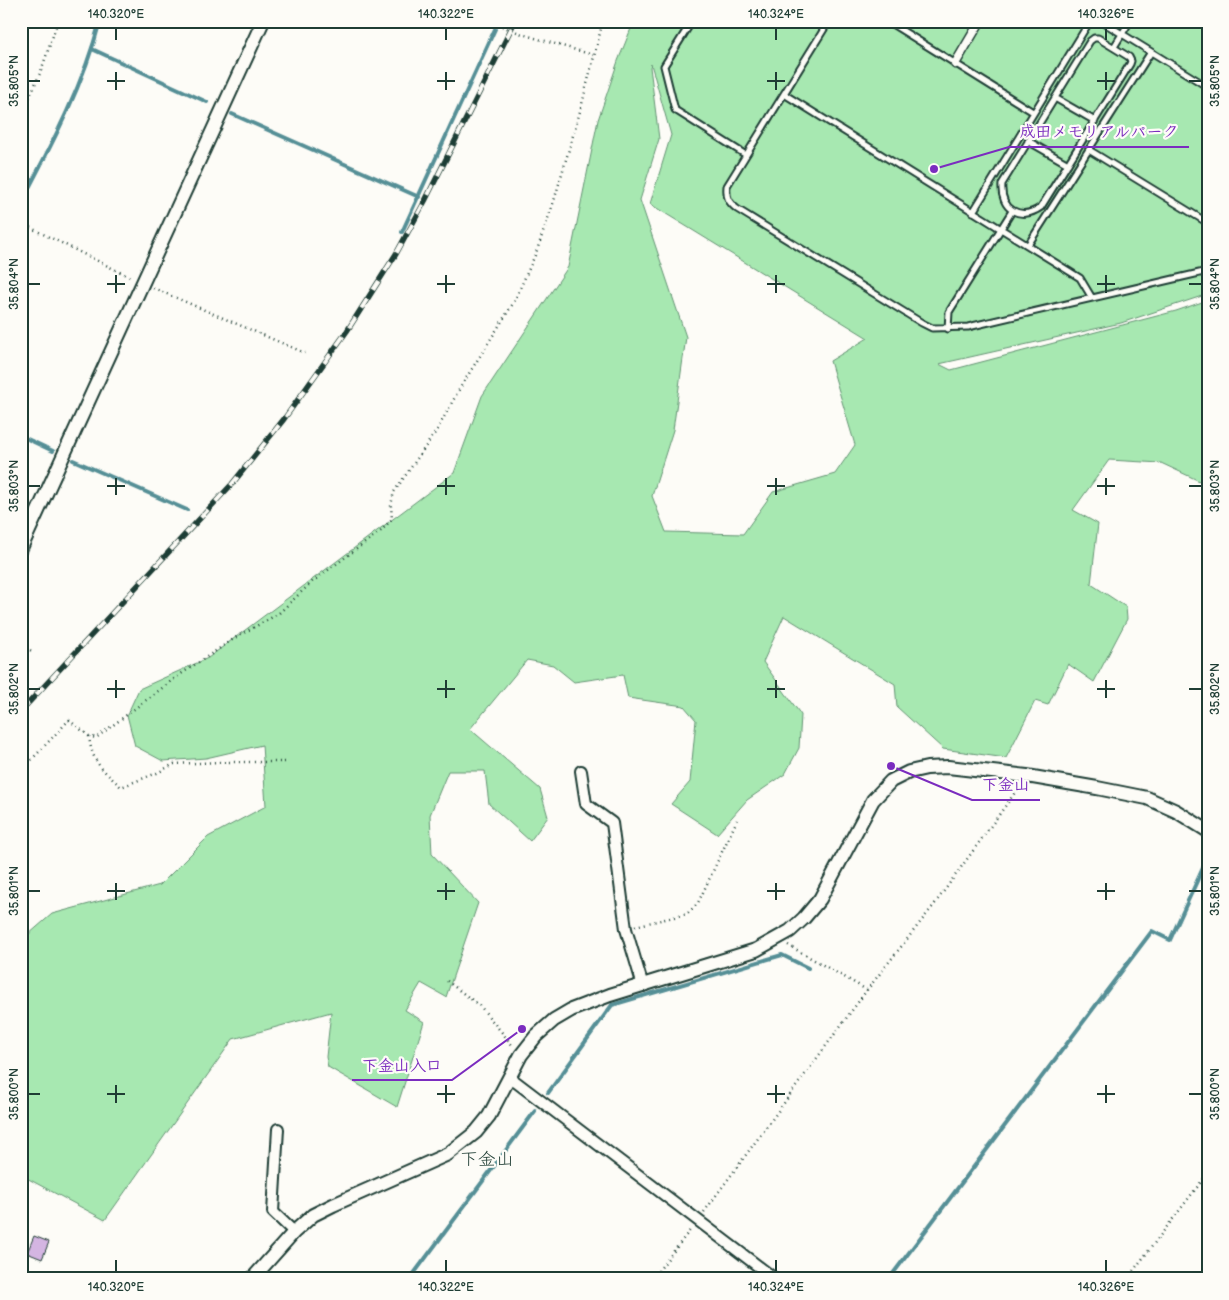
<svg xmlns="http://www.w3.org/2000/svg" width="1229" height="1300" viewBox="0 0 1229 1300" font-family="'Balsamiq Sans','Klee One',sans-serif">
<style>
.green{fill:#a7e8b1;stroke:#639272;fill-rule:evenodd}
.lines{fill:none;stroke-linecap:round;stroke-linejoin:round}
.stream{stroke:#558f96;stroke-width:4}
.building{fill:#d4b5e2;stroke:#1f3d34}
.service-casing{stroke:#1f3d34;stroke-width:9}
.pedestrian-casing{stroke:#1f3d34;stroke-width:11}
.minor-casing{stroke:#1f3d34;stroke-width:14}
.tertiary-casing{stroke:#1f3d34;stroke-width:16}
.path{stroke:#1f3d34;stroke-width:2.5;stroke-dasharray:1 4;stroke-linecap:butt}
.service{stroke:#fdfcf7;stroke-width:5}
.pedestrian{stroke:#fdfcf7;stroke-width:8}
.minor{stroke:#fdfcf7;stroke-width:10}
.tertiary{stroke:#fdfcf7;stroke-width:12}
.rail-casing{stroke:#1f3d34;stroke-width:5.5}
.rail{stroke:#fdfcf7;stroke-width:4;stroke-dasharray:11;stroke-linecap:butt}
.ticks{fill:none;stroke:#1f3d34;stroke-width:2}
.labels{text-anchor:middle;stroke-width:4.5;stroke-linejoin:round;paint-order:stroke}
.quarter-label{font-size:18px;fill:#1f3d34;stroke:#fdfcf7}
.leader{fill:none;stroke:#7b2cbf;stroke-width:2}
.callout-dot{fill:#7b2cbf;stroke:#fdfcf7;stroke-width:2}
.callout-label{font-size:16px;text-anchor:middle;font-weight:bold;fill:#7b2cbf;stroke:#fdfcf7;stroke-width:4.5;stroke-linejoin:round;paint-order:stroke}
.neatline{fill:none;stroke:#1f3d34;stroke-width:2}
.ticks-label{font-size:12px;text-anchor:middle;fill:#1f3d34}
</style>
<rect width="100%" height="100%" fill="#fdfcf7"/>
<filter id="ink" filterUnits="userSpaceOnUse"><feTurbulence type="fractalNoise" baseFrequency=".02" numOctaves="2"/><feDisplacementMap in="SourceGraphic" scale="10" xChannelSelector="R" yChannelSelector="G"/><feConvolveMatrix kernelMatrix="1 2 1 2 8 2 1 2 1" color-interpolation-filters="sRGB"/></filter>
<g filter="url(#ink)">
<path class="green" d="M 634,21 L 1208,21 L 1208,294 L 1121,323 L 939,364 L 951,370 L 1176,311 L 1208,300 L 1208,485 L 1161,463 L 1109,460 L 1073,510 L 1098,524 L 1091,584 L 1126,607 L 1127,619 L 1094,682 L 1068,664 L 1048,705 L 1035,701 L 1006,758 L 943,749 L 897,707 L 895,684 L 784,616 L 763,662 L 801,715 L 799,748 L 785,774 L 747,800 L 717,834 L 671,804 L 690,782 L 696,720 L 684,706 L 628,698 L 623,675 L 574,682 L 553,665 L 527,660 L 470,729 L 540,789 L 548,817 L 530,841 L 489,804 L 485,771 L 448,771 L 430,815 L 432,854 L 478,903 L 446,997 L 421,983 L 405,1010 L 424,1022 L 397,1107 L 328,1067 L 326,1057 L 331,1012 L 233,1039 L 105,1220 L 21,1175 L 21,941 L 52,914 L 160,885 L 208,837 L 266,806 L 262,745 L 206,758 L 163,761 L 135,746 L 127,715 L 139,689 L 208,658 L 454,473 L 482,396 L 568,267 L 598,120 L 618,61 ZM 651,64 L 671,135 L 650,204 L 868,338 L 830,361 L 855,445 L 835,474 L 773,492 L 743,534 L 666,532 L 652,496 L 673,430 L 686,337 L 640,200 L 659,139 L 650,67 Z"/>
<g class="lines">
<path class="stream" d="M 92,49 L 207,102
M 232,114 L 419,197
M 21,203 C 52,144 83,86 100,21
M 402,232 L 495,29
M 21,436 L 53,451
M 73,460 L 187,510
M 548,1093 L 612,1005 L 782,955 L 808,968
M 410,1279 L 535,1111
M 889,1279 L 1152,931 L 1170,940 L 1208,857"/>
</g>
<path class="building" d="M 34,1236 L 49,1242 L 42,1259 L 27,1253 Z"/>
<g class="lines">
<g class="service-casing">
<path id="service" d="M 692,21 L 664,66 L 675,110 L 746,155
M 829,21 L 727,186 C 726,197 728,202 737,209 L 922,323 L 932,328 L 968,327 L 1208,271
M 887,21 L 1033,112
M 1101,21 L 1208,87
M 1094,38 L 1098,38 L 1129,57 L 1131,61 L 1130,64 L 1041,207 C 1020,222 1000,209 1002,184 L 1090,41 Z
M 1114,47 L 1130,21
M 784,94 L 1080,278 L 1092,298
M 1055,98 L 1095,121
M 1028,141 L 1068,164
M 1089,150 L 1208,223
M 973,212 L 1090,21
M 1028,245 L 1151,52
M 948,329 L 949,312 L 1012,211"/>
</g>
<g class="pedestrian-casing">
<path id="pedestrian" d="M 955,64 L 978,25"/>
</g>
<g class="minor-casing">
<path id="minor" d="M 581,771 L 586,804 L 612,823 L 626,929 L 643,986
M 508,1079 L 516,1082 L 775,1279
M 278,1129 L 273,1212 L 294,1232"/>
</g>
<g class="tertiary-casing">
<path id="tertiary" d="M 21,548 L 263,21
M 252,1279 L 294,1232 L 313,1215 L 333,1205 L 448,1154 L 476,1132 L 489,1116 L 521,1055 L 536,1036 L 554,1020 L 571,1010 L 610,995 L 756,950 L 790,931 L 804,918 L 820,899 L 873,800 L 891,781 L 909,772 L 927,768 L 948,767 L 1027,776 L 1097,788 L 1147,798 L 1176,811 L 1208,831"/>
</g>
<path class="path" d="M 488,21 L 525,35 L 593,55
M 21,116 L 41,71 L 58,21
M 21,223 L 132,278
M 153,288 L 305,353
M 21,646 L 34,652
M 89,736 C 92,763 102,769 121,787 L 157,773 L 174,764 L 221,762 L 286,762
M 21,771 L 69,720 L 89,736 L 96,738 L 178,676 L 238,636 L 278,614 L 312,582 L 381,531 L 392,519 L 391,505 L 394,492 L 437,430 L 460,388 L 514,302 L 536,253 L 554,201 L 581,108 L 603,21
M 635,926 L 687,914 L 698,903 L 737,820
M 788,945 L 867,990
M 447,981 L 480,1006 L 513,1046
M 704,1212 L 867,990 L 934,905 L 1019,787
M 652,1279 L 691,1229
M 1127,1279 L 1208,1173"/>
<use href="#service" class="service"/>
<use href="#pedestrian" class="pedestrian"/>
<use href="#minor" class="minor"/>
<use href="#tertiary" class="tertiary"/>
<g class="rail-casing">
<path id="rail" d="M 21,711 L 232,484 L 284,419 L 347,331 L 396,254 L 425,201 L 515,21"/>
</g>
<use href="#rail" class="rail"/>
</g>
</g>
<path class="ticks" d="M 116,28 L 116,40M 446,28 L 446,40M 776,28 L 776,40M 1106,28 L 1106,40M 116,72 L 116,90M 446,72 L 446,90M 776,72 L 776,90M 1106,72 L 1106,90M 28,81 L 40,81M 107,81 L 125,81M 437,81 L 455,81M 767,81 L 785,81M 1097,81 L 1115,81M 1189,81 L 1202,81M 116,275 L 116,293M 446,275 L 446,293M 776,275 L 776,293M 1106,275 L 1106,293M 28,284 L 40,284M 107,284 L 125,284M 437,284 L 455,284M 767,284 L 785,284M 1097,284 L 1115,284M 1189,284 L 1202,284M 116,478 L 116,495M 446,478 L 446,495M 776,478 L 776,495M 1106,478 L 1106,495M 28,486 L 40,486M 107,486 L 125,486M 437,486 L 455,486M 767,486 L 785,486M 1097,486 L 1115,486M 1189,486 L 1202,486M 116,680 L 116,698M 446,680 L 446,698M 776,680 L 776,698M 1106,680 L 1106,698M 28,689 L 40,689M 107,689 L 125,689M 437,689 L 455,689M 767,689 L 785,689M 1097,689 L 1115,689M 1189,689 L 1202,689M 116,883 L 116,900M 446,883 L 446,900M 776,883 L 776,900M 1106,883 L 1106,900M 28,891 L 40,891M 107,891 L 125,891M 437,891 L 455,891M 767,891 L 785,891M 1097,891 L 1115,891M 1189,891 L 1202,891M 116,1085 L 116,1103M 446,1085 L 446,1103M 776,1085 L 776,1103M 1106,1085 L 1106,1103M 28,1094 L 40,1094M 107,1094 L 125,1094M 437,1094 L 455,1094M 767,1094 L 785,1094M 1097,1094 L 1115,1094M 1189,1094 L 1202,1094M 116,1260 L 116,1272M 446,1260 L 446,1272M 776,1260 L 776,1272M 1106,1260 L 1106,1272"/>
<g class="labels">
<g class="quarter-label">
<text x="487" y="1165">下金山</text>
</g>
</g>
<path class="leader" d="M934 169L1009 147H1189M891 766L972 800H1040M522 1029L452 1080H352"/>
<g class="callout-dot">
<circle cx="934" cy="169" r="5"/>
<circle cx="891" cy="766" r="5"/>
<circle cx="522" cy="1029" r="5"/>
</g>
<g class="callout-label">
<text x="1099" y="137">成田メモリアルパーク</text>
<text x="1006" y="790">下金山</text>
<text x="402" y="1071">下金山入口</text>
</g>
<rect width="1229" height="1300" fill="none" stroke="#fdfcf7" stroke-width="55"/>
<rect x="28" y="28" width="1174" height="1244" class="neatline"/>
<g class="ticks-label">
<text x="116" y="18">140.320°E</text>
<text x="446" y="18">140.322°E</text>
<text x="776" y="18">140.324°E</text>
<text x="1106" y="18">140.326°E</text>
<text transform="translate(14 81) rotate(-90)" y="4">35.805°N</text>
<text transform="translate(1215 81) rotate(-90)" y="4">35.805°N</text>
<text transform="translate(14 284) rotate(-90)" y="4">35.804°N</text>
<text transform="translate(1215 284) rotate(-90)" y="4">35.804°N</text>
<text transform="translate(14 486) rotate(-90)" y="4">35.803°N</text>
<text transform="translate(1215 486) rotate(-90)" y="4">35.803°N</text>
<text transform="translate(14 689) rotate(-90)" y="4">35.802°N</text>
<text transform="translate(1215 689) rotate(-90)" y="4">35.802°N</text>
<text transform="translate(14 891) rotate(-90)" y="4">35.801°N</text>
<text transform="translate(1215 891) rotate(-90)" y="4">35.801°N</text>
<text transform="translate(14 1094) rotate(-90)" y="4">35.800°N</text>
<text transform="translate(1215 1094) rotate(-90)" y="4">35.800°N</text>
<text x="116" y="1291">140.320°E</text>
<text x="446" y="1291">140.322°E</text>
<text x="776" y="1291">140.324°E</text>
<text x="1106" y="1291">140.326°E</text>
</g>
</svg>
